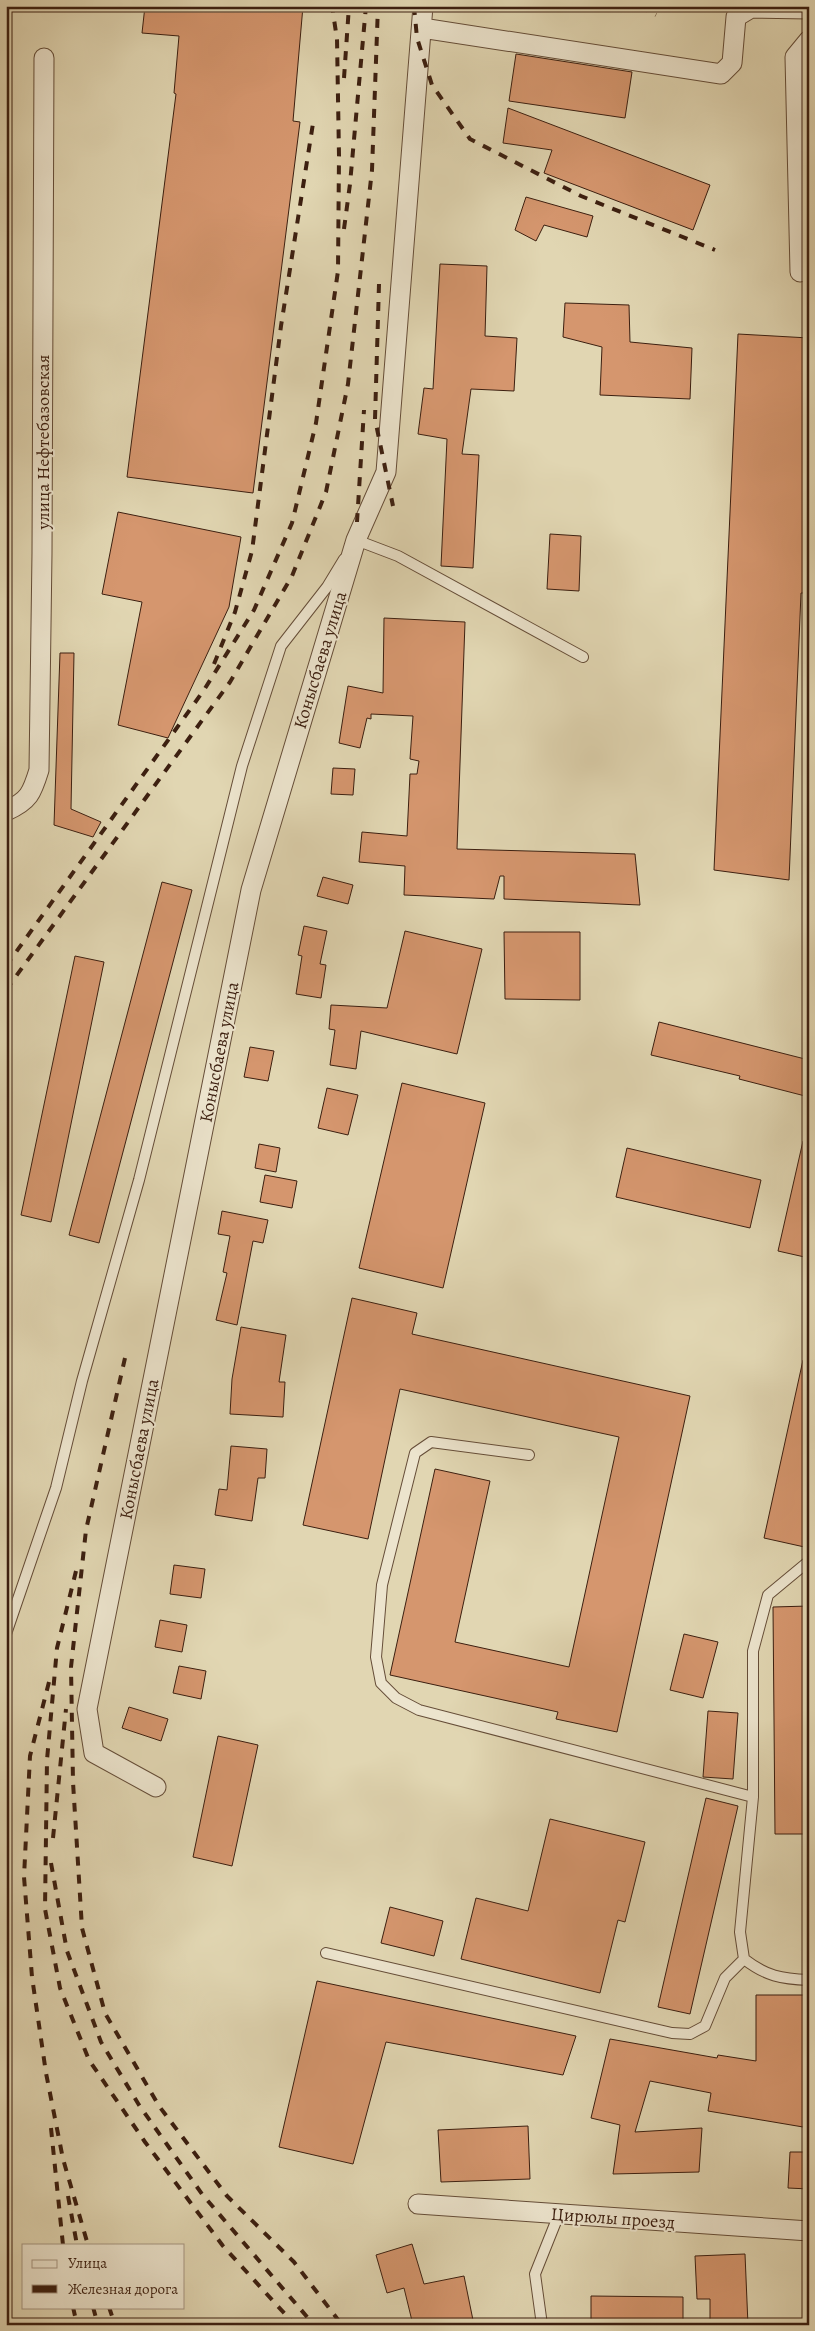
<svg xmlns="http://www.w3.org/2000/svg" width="815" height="2331" viewBox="0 0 815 2331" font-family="Alegreya,serif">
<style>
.building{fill:#d5966e;stroke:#3c1f10}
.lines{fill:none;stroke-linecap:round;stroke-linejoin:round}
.service-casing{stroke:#654d38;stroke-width:12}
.minor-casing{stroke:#654d38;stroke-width:21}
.service{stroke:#ece4cd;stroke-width:10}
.minor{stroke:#ece4cd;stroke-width:19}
.rail{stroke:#3c1f10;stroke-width:4;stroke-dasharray:9 9;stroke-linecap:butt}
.labels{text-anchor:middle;stroke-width:4;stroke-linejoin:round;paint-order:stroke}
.street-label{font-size:18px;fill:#3c1f10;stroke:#ece4cd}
</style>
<rect width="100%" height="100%" fill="#e1d6b2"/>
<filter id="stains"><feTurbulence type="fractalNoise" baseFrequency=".004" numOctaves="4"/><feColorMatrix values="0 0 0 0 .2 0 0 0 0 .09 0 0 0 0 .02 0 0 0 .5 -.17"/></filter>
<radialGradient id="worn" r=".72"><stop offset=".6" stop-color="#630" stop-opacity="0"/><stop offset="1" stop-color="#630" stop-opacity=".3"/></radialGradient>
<path class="building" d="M 145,6 L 303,6 L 293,121 L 300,122 L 253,493 L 127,477 L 176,94 L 174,93 L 179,36 L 142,33 Z
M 516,54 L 632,72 L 625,118 L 509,101 Z
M 508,108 L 710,185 L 693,230 L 544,173 L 552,150 L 503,143 Z
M 526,197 L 593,216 L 587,237 L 544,225 L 536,241 L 515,230 Z
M 440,264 L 487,266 L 485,336 L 517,338 L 514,391 L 471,389 L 462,454 L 479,455 L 473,568 L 441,566 L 447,439 L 418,434 L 424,388 L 433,389 Z
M 565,303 L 629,305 L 630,342 L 692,348 L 690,399 L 600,395 L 602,347 L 563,337 Z
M 738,334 L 809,338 L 809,593 L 801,593 L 789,880 L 714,870 Z
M 118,512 L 241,537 L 229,607 L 168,738 L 118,725 L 142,602 L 102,594 Z
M 550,534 L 581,536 L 579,591 L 547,589 Z
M 384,618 L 465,622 L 457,849 L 635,854 L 640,905 L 504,899 L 504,876 L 500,876 L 494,899 L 404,895 L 405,866 L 359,862 L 362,832 L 407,836 L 410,774 L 417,774 L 419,761 L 410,759 L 413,716 L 371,714 L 371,719 L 367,718 L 360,748 L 339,743 L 348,686 L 383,693 Z
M 60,653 L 74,653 L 71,809 L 101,822 L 93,837 L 54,825 Z
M 333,768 L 355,769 L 353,795 L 331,794 Z
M 323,877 L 353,885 L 348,904 L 317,896 Z
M 162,882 L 192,890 L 99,1243 L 69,1235 Z
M 304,926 L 327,931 L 320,964 L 326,965 L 321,998 L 296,994 L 302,956 L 298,955 Z
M 405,931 L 482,949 L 457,1054 L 361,1031 L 356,1069 L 330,1065 L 335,1030 L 329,1029 L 331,1005 L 387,1008 Z
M 504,932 L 580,932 L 580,1000 L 505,999 Z
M 75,956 L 104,962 L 51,1222 L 21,1215 Z
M 659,1022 L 809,1060 L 809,1097 L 739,1079 L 740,1076 L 651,1055 Z
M 250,1047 L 274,1051 L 268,1081 L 244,1077 Z
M 402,1083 L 485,1103 L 443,1288 L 359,1268 Z
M 327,1088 L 358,1095 L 348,1135 L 318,1128 Z
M 803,1141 L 809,1142 L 809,1258 L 778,1251 Z
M 259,1144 L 280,1148 L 276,1172 L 255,1168 Z
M 627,1148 L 761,1180 L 750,1228 L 616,1197 Z
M 265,1175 L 297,1181 L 292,1208 L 260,1202 Z
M 222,1211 L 268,1220 L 263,1243 L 253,1241 L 237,1325 L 216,1320 L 227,1273 L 223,1272 L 230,1236 L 218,1234 Z
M 352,1298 L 417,1313 L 412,1334 L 690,1396 L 617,1732 L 556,1719 L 558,1712 L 390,1675 L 435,1469 L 490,1481 L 455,1642 L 569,1667 L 619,1437 L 400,1389 L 368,1539 L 303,1525 Z
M 241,1327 L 286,1335 L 279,1382 L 285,1382 L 283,1417 L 230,1414 L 232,1379 Z
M 803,1360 L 809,1361 L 809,1548 L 764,1538 Z
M 231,1446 L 267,1449 L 265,1478 L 258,1478 L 252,1521 L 215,1515 L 219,1489 L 227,1490 Z
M 174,1565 L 205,1569 L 201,1598 L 170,1594 Z
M 809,1606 L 809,1834 L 775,1834 L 773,1607 Z
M 160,1620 L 187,1625 L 182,1652 L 155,1647 Z
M 684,1634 L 718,1642 L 703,1698 L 670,1690 Z
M 179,1666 L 206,1671 L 201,1699 L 173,1693 Z
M 129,1707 L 168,1719 L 161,1741 L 122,1728 Z
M 708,1711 L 738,1713 L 733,1779 L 703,1777 Z
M 218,1736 L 258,1745 L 232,1866 L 193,1857 Z
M 706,1798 L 738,1806 L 690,2014 L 658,2007 Z
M 550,1819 L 645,1842 L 625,1922 L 618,1920 L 600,1993 L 461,1959 L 476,1898 L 528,1911 Z
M 390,1907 L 443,1921 L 434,1956 L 381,1943 Z
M 317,1981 L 576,2036 L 563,2075 L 386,2042 L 353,2164 L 279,2147 Z
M 756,1995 L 809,1995 L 809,2128 L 708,2111 L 711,2093 L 650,2081 L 635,2132 L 702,2128 L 699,2172 L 613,2174 L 620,2125 L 591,2118 L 610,2039 L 717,2058 L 718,2055 L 756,2061 Z
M 528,2126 L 530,2179 L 441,2182 L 438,2130 Z
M 790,2152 L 809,2152 L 809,2189 L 788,2188 Z
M 412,2244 L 424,2284 L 464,2276 L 474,2325 L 413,2325 L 404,2288 L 387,2293 L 376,2255 Z
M 745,2254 L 748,2325 L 710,2325 L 710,2299 L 697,2299 L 695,2256 Z
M 591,2296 L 683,2297 L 683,2325 L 591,2325 Z"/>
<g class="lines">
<g class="service-casing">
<path id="service" d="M 354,543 L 356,540 L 398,556 L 583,657
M 529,1455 L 431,1442 L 415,1453 L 382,1585 L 376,1657 L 381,1683 L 396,1698 L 419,1710 L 753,1797
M 809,1561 L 768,1595 L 753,1651 L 753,1797 L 740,1932 L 744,1959 C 766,1976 781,1979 809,1980
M 6,1634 L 56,1488 L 82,1381 L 139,1180 L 242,766 L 281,646 L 327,587 L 344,559
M 326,1953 L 672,2033 L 690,2034 L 705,2026 L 725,1978 L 744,1959
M 542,2325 L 535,2274 L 559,2214"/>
</g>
<g class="minor-casing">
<path id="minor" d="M 422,28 L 721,74 L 732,63 L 736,17 L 751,8 L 809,9
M 800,272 L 795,57 L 809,40
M 6,811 C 29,801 32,793 39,770 L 42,553 L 44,58
M 156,1787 L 94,1753 L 87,1709 L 251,890 L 356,540 L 386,472 L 423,6
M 418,2204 L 809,2231"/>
</g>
<use href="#service" class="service"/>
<use href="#minor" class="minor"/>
<path class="rail" d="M 414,6 L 417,38 L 432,85 L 470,139 L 581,196 L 715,250
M 640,6 L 656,15
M 344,78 L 349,6
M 344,229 L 350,184 L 366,6
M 379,284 L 375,419 L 393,506
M 357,522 L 364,410
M 214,664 L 235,612 L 252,551 L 281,326 L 314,117
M 6,966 L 204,690 L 254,610 L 292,523 L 316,423 L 338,271 L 339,156 L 337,39 L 332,6
M 6,990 L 230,682 L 292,576 L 326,492 L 348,384 L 372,170 L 378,6
M 125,1358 L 86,1530 L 71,1667 L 73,1782 L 82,1928 L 105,2013 L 159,2106 L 227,2196 L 294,2262 L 342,2325
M 76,1571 L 57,1648 L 47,1760 L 45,1909 L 60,1988 L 89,2060 L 145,2142 L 223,2246 L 295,2325
M 49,1682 L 30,1756 L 24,1877 L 32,1977 L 46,2073 L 63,2159 L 88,2245
M 53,1838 L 66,1709
M 51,1863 L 67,1951 L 101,2042 L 139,2105 L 202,2194 L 314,2325
M 51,2128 L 63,2245
M 68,2196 L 77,2245
M 73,2307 L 77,2325
M 93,2307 L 98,2325
M 109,2307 L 115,2325"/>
</g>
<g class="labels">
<g class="street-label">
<text transform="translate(43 442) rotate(-90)" y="6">улица Нефтебазовская</text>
<text transform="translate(320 660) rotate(-73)" y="6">Конысбаева улица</text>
<text transform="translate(219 1052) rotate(-79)" y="6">Конысбаева улица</text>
<text transform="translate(139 1449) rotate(-79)" y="6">Конысбаева улица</text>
<text transform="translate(613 2218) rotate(4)" y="6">Цирюлы проезд</text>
</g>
</g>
<rect width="815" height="2331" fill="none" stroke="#e1d6b2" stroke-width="25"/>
<rect x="8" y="8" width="800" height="2316" fill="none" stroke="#3c1f10" stroke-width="2.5"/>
<rect x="12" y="12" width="790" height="2306" fill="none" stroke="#3c1f10"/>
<rect x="22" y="2244" width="162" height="65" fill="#ece4cd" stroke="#a69581"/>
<rect x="32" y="2260" width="25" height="8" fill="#ece4cd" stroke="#a69581"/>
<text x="68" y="2268" font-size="15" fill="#3c1f10">Улица</text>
<rect x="32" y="2285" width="25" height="8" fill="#3c1f10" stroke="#a69581"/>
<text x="68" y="2294" font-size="15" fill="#3c1f10">Железная дорога</text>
<rect width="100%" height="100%" filter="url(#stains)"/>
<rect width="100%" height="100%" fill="url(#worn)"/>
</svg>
